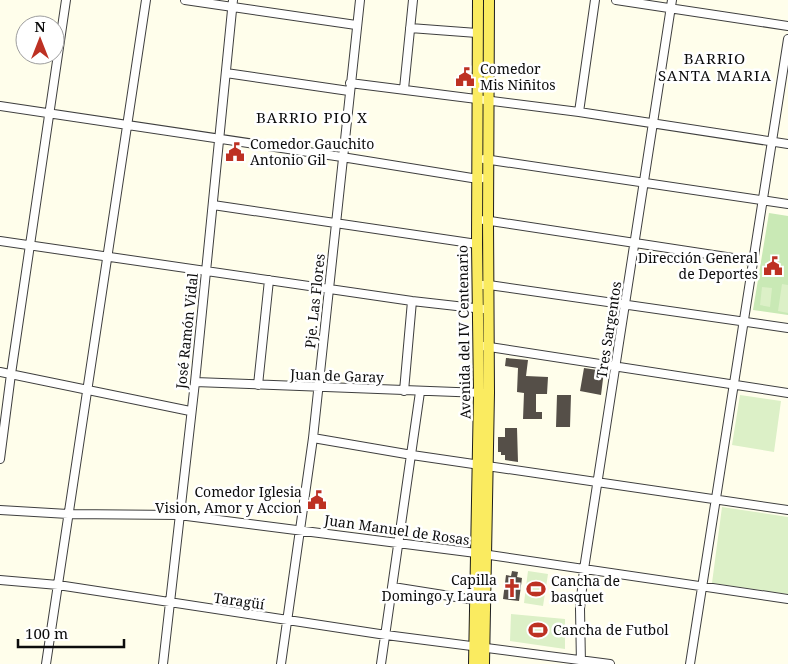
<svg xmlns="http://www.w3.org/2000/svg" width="788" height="664" viewBox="0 0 788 664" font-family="'Noto Serif',serif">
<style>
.green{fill:#c9e9b5}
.pitch{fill:#dcf0c7}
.building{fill:#554f48}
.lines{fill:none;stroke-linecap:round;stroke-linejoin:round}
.minor-casing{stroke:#3f3f3f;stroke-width:10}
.major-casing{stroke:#1d1d1d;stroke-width:12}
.minor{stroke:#fff;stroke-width:8}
.major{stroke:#faeb60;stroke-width:10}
.labels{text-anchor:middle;stroke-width:5;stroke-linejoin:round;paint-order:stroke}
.poi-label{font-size:14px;fill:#0c0c0c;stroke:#fff;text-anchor:start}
.street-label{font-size:14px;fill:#0c0c0c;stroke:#fff}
.neighbourhood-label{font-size:15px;letter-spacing:1px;fill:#0c0c0c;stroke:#fff}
</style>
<rect width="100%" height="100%" fill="#fffeeb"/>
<path class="green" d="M 769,213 L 788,216 L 788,315 L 753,310 Z"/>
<path class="pitch" d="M 782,284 L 788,285 L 788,313 L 778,311 Z
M 762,287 L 772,288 L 770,307 L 760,305 Z
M 740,395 L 781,401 L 774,452 L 732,445 Z
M 722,507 L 788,517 L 788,594 L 712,583 Z
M 528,571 L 548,574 L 543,606 L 524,603 Z
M 511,614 L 565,619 L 565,649 L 510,641 Z"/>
<path class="building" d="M 506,358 L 528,360 L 526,376 L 548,377 L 547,394 L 536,394 L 536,412 L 542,412 L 542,419 L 523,419 L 524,393 L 517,392 L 518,368 L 505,366 Z
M 584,368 L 604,371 L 601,395 L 580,391 Z
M 557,395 L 571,395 L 570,427 L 556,427 Z
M 505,428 L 517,428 L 518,462 L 505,460 L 505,455 L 501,455 L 501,452 L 498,452 L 498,437 L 505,437 Z
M 512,571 L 518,572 L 517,577 L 522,578 L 519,601 L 503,599 L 506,575 L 511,576 Z"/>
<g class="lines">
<g class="minor-casing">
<path id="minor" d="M 185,0 L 356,25
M 616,0 L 788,26
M 410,28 L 477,33
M 226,73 L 349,91
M 350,83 L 579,112 L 788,144
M 404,89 L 413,0
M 0,106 L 342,157 L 478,179 L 482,178
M 579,112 L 595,0
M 484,159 L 788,204
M 213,205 L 477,244
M 484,220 L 753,261
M 0,241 L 412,301 L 483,309
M 478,285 L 489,285 L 788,328
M 483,346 L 788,393
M 0,372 L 190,411
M 195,382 L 482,393
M 258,385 L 269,280
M 404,391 L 412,301
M 313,438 L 412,455 L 788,510
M 0,459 L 11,374 L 66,0
M 0,510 L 68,514 L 179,515 L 476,553 L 788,599
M 0,580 L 58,585 L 386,635 L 610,664
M 393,587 L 475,600
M 46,664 L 146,0
M 163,664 L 195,382 L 233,0
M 281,664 L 313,438 L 360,0
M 381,664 L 420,392
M 581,664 L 580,609 L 584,569 L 672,0
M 690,664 L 788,39"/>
</g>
<g class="major-casing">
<path id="major" d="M 474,664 L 479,393 L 477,244 L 478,0
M 484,664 L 489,393 L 488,220 L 489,0"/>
</g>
<use href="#minor" class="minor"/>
<use href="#major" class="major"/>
</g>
<defs>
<g id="civic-bare" transform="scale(1.5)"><path d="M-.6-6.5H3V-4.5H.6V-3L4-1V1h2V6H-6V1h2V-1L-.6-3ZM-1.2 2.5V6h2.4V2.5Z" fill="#bd3123" stroke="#fff" stroke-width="2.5" paint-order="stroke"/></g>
<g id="church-bare" transform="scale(1.5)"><path d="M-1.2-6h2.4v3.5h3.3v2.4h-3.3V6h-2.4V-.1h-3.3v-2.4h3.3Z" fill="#bd3123" stroke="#fff" stroke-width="2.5" paint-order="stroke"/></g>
<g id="stadium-bare" transform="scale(1.5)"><path d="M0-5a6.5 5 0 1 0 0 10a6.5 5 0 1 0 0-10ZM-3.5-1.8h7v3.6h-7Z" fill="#bd3123" stroke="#fff" stroke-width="2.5" paint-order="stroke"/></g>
</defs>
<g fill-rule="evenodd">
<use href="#civic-bare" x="465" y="77"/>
<use href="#civic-bare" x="235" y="152"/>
<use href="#civic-bare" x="773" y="266"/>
<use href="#civic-bare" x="317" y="500"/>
<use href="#church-bare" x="512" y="588"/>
<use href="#stadium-bare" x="536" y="589"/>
<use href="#stadium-bare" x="538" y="630"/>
</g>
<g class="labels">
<g class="poi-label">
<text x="480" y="74">Comedor<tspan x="480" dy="16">Mis Niñitos</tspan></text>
<text x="250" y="149">Comedor Gauchito<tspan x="250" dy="16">Antonio Gil</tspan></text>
<text x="758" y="263" text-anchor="end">Dirección General<tspan x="758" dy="16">de Deportes</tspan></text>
<text x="302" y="497" text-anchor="end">Comedor Iglesia<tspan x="302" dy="16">Vision, Amor y Accion</tspan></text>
<text x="497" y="585" text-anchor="end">Capilla<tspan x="497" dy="16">Domingo y Laura</tspan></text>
<text x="551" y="586">Cancha de<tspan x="551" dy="16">basquet</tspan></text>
<text x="553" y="635">Cancha de Futbol</text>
</g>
<g class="street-label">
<text transform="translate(315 301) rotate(-84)" y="5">Pje. Las Flores</text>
<text transform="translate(609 330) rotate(-81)" y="5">Tres Sargentos</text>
<text transform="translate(187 331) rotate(-84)" y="5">José Ramón Vidal</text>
<text transform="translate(464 332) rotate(-91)" y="5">Avenida del IV Centenario</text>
<text transform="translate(337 376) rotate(2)" y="5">Juan de Garay</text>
<text transform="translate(397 530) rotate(8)" y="5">Juan Manuel de Rosas</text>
<text transform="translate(239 601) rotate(8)" y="5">Taragüí</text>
</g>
<g class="neighbourhood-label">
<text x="715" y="64">BARRIO<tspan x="715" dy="17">SANTA MARIA</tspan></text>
<text x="312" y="123">BARRIO PIO X</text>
</g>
</g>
<g transform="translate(40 40)"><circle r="24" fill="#ffffff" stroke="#9e9e9e"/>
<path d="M0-4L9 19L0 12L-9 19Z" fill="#bd3123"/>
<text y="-8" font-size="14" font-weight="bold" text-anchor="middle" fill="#0c0c0c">N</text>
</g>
<path d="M18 639v8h106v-8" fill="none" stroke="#0c0c0c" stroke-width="2.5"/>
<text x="25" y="639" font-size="15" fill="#0c0c0c" stroke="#ffffff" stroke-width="4" paint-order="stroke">100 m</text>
</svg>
